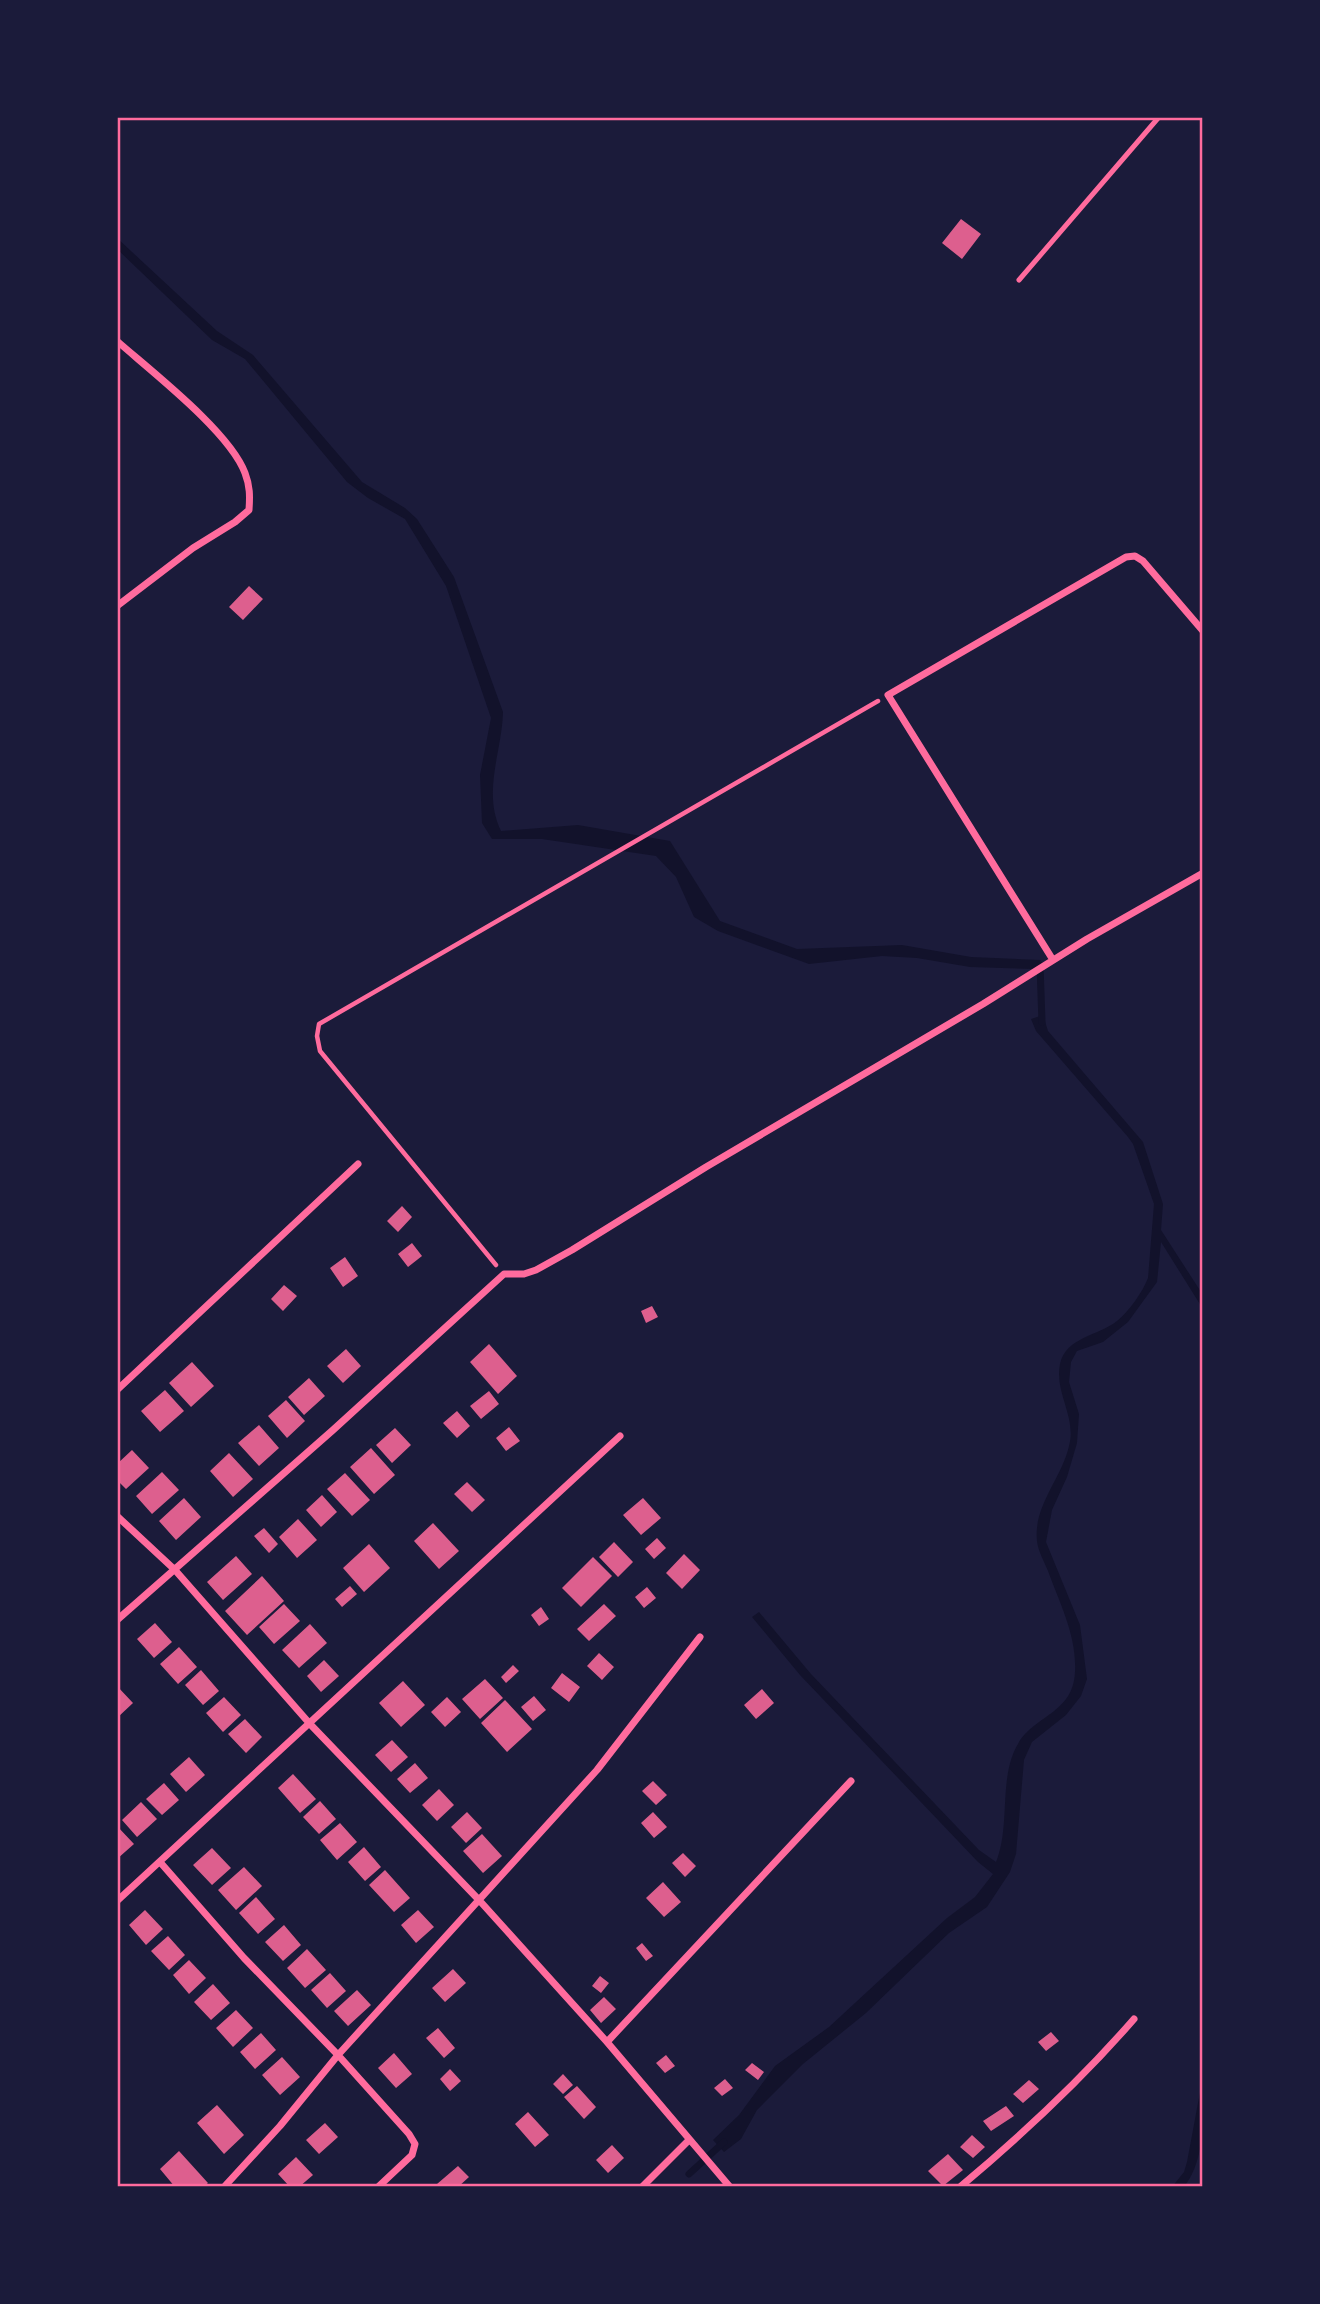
<svg xmlns="http://www.w3.org/2000/svg" width="1320" height="2304" viewBox="0 0 1320 2304" font-family="'Crimson Pro',serif">
<style>
.water{fill:#12122b}
.lines{fill:none;stroke-linecap:round;stroke-linejoin:round}
.stream{stroke:#12122b;stroke-width:7}
.building{fill:#dd5f8e}
.path{stroke:#ff6b9d;stroke-width:4.5}
.service{stroke:#ff6b9d;stroke-width:5}
.minor{stroke:#ff6b9d;stroke-width:7}
.neatline{fill:none;stroke:#ff6b9d;stroke-width:2.5}
</style>
<rect width="100%" height="100%" fill="#1b1b3a"/>
<path class="water" d="M 117,238 L 217,331 L 253,355 L 362,482 L 405,508 L 417,519 L 454,577 L 503,712 C 502,752 482,792 501,831 L 578,825 L 670,841 L 720,921 L 797,949 L 902,945 L 971,957 L 1041,960 L 1034,969 L 970,967 L 917,958 L 882,956 L 809,964 L 718,931 L 694,917 L 676,877 L 656,856 L 542,839 L 492,839 L 482,823 L 480,775 L 491,718 L 446,586 L 405,519 L 368,498 L 347,482 L 245,359 L 212,340 L 117,249 Z
M 1043,1015 L 1048,1031 L 1143,1142 L 1163,1204 L 1161,1230 L 1203,1295 L 1203,1309 L 1161,1242 L 1157,1282 L 1128,1322 L 1103,1342 L 1077,1351 L 1071,1362 L 1069,1382 L 1079,1414 L 1077,1443 L 1067,1477 L 1052,1510 L 1046,1542 L 1080,1625 L 1087,1679 L 1081,1696 L 1066,1715 L 1032,1742 L 1024,1760 L 1016,1854 L 1010,1872 L 987,1907 L 949,1933 L 866,2013 L 803,2064 L 757,2110 L 741,2139 L 724,2152 L 713,2140 L 739,2115 L 775,2066 L 829,2027 L 947,1918 L 975,1897 L 993,1874 L 978,1862 L 800,1675 L 752,1617 L 759,1612 L 811,1674 L 979,1850 L 996,1862 C 1011,1826 998,1777 1018,1744 C 1034,1715 1073,1714 1075,1672 C 1077,1636 1060,1604 1048,1571 C 1044,1561 1038,1551 1037,1541 C 1033,1506 1062,1478 1069,1446 C 1077,1417 1054,1393 1060,1364 C 1066,1337 1098,1336 1117,1321 C 1129,1311 1142,1293 1148,1278 L 1154,1204 L 1133,1144 L 1128,1137 L 1036,1031 L 1031,1019 Z
M 1203,2076 C 1203,2111 1207,2158 1184,2187 L 1172,2187 L 1184,2172 L 1187,2162 Z"/>
<g class="lines">
<path class="stream" d="M 1040,965 L 1042,1022
M 689,2174 L 724,2142"/>
</g>
<path class="building" d="M 961,219 L 981,234 L 962,259 L 942,243 Z
M 249,586 L 263,599 L 243,620 L 229,607 Z
M 402,1206 L 412,1217 L 398,1232 L 387,1221 Z
M 412,1243 L 422,1256 L 408,1267 L 398,1254 Z
M 345,1257 L 358,1276 L 343,1287 L 330,1268 Z
M 284,1285 L 297,1296 L 283,1311 L 271,1299 Z
M 652,1306 L 658,1317 L 646,1323 L 641,1311 Z
M 489,1344 L 517,1376 L 498,1394 L 470,1362 Z
M 346,1349 L 361,1366 L 343,1383 L 327,1366 Z
M 192,1362 L 214,1386 L 191,1407 L 169,1383 Z
M 309,1378 L 325,1396 L 304,1415 L 288,1397 Z
M 165,1390 L 184,1411 L 160,1432 L 141,1411 Z
M 489,1391 L 499,1404 L 481,1419 L 470,1406 Z
M 286,1400 L 305,1421 L 287,1438 L 268,1416 Z
M 457,1411 L 470,1426 L 457,1438 L 443,1423 Z
M 259,1425 L 279,1448 L 259,1466 L 238,1443 Z
M 509,1427 L 520,1441 L 506,1451 L 496,1438 Z
M 395,1428 L 411,1445 L 392,1463 L 376,1445 Z
M 371,1448 L 395,1475 L 374,1494 L 350,1467 Z
M 132,1450 L 149,1468 L 126,1489 L 117,1480 L 117,1464 Z
M 229,1453 L 253,1479 L 233,1497 L 210,1471 Z
M 162,1472 L 179,1490 L 152,1514 L 136,1496 Z
M 345,1473 L 370,1500 L 352,1516 L 327,1489 Z
M 467,1482 L 485,1500 L 472,1512 L 454,1494 Z
M 322,1495 L 337,1512 L 321,1527 L 306,1510 Z
M 184,1498 L 201,1517 L 176,1540 L 159,1521 Z
M 643,1498 L 661,1518 L 641,1535 L 623,1515 Z
M 298,1519 L 317,1540 L 297,1558 L 279,1537 Z
M 433,1523 L 459,1551 L 439,1569 L 414,1541 Z
M 264,1528 L 278,1544 L 269,1553 L 254,1536 Z
M 657,1538 L 666,1548 L 654,1559 L 645,1549 Z
M 614,1542 L 633,1562 L 618,1577 L 599,1557 Z
M 369,1544 L 390,1568 L 364,1592 L 343,1568 Z
M 684,1554 L 700,1570 L 682,1589 L 666,1573 Z
M 236,1556 L 252,1574 L 223,1600 L 207,1582 Z
M 593,1557 L 612,1576 L 581,1607 L 562,1588 Z
M 262,1576 L 284,1601 L 247,1635 L 225,1611 Z
M 350,1586 L 357,1594 L 342,1607 L 335,1599 Z
M 647,1587 L 656,1598 L 644,1608 L 635,1597 Z
M 284,1604 L 300,1621 L 274,1644 L 259,1627 Z
M 604,1604 L 616,1616 L 589,1641 L 577,1629 Z
M 541,1607 L 549,1619 L 539,1626 L 531,1615 Z
M 155,1623 L 172,1642 L 154,1658 L 137,1639 Z
M 310,1624 L 327,1643 L 299,1668 L 282,1650 Z
M 179,1647 L 197,1667 L 178,1684 L 160,1664 Z
M 599,1653 L 614,1667 L 602,1680 L 587,1666 Z
M 324,1660 L 339,1676 L 321,1692 L 307,1676 Z
M 513,1665 L 519,1671 L 506,1683 L 501,1677 Z
M 201,1670 L 219,1691 L 203,1705 L 185,1685 Z
M 562,1673 L 580,1687 L 569,1702 L 551,1688 Z
M 485,1679 L 503,1698 L 480,1719 L 462,1699 Z
M 403,1681 L 425,1705 L 401,1727 L 379,1703 Z
M 117,1686 L 133,1703 L 117,1718 Z
M 762,1689 L 774,1703 L 756,1719 L 744,1705 Z
M 534,1696 L 546,1710 L 533,1721 L 521,1707 Z
M 224,1697 L 241,1715 L 223,1732 L 206,1713 Z
M 447,1697 L 461,1712 L 445,1727 L 431,1712 Z
M 505,1700 L 532,1729 L 507,1752 L 481,1723 Z
M 245,1719 L 262,1737 L 246,1753 L 228,1734 Z
M 392,1740 L 408,1757 L 391,1772 L 375,1755 Z
M 189,1757 L 205,1775 L 186,1792 L 170,1774 Z
M 415,1763 L 428,1778 L 410,1793 L 397,1779 Z
M 293,1774 L 316,1799 L 300,1813 L 278,1788 Z
M 653,1781 L 667,1795 L 656,1805 L 642,1791 Z
M 164,1783 L 179,1800 L 162,1815 L 146,1799 Z
M 439,1789 L 454,1805 L 437,1821 L 422,1805 Z
M 320,1801 L 336,1819 L 319,1834 L 303,1817 Z
M 141,1802 L 157,1819 L 137,1837 L 122,1820 Z
M 467,1812 L 482,1828 L 466,1843 L 451,1827 Z
M 653,1812 L 667,1827 L 654,1838 L 641,1823 Z
M 340,1823 L 357,1842 L 337,1860 L 320,1840 Z
M 117,1826 L 134,1844 L 117,1859 Z
M 482,1834 L 502,1856 L 483,1873 L 463,1851 Z
M 364,1847 L 381,1867 L 365,1881 L 348,1862 Z
M 212,1848 L 231,1868 L 212,1885 L 193,1865 Z
M 683,1853 L 696,1866 L 685,1877 L 672,1863 Z
M 244,1867 L 262,1886 L 236,1910 L 218,1890 Z
M 385,1870 L 410,1898 L 394,1912 L 369,1885 Z
M 663,1882 L 681,1902 L 664,1917 L 646,1898 Z
M 256,1897 L 275,1919 L 258,1934 L 239,1913 Z
M 145,1910 L 163,1929 L 146,1945 L 129,1925 Z
M 418,1910 L 434,1927 L 416,1943 L 401,1925 Z
M 284,1925 L 301,1945 L 283,1961 L 265,1942 Z
M 168,1936 L 185,1955 L 169,1970 L 151,1951 Z
M 642,1943 L 653,1956 L 646,1961 L 636,1948 Z
M 307,1949 L 326,1970 L 305,1988 L 287,1968 Z
M 189,1960 L 206,1978 L 189,1994 L 173,1975 Z
M 453,1969 L 466,1983 L 445,2002 L 432,1988 Z
M 330,1973 L 346,1991 L 327,2008 L 311,1990 Z
M 600,1976 L 609,1983 L 601,1993 L 592,1986 Z
M 213,1984 L 230,2003 L 211,2020 L 194,2002 Z
M 357,1990 L 371,2005 L 348,2026 L 334,2011 Z
M 604,1997 L 616,2009 L 601,2023 L 590,2010 Z
M 236,2010 L 253,2028 L 233,2047 L 216,2028 Z
M 438,2028 L 455,2048 L 444,2058 L 426,2038 Z
M 1051,2032 L 1059,2041 L 1046,2051 L 1038,2042 Z
M 261,2033 L 276,2050 L 255,2069 L 240,2052 Z
M 394,2053 L 412,2074 L 396,2088 L 378,2068 Z
M 666,2055 L 675,2066 L 665,2073 L 656,2063 Z
M 282,2057 L 300,2077 L 280,2095 L 262,2075 Z
M 752,2063 L 764,2072 L 758,2080 L 745,2070 Z
M 450,2069 L 461,2081 L 450,2091 L 440,2079 Z
M 563,2074 L 573,2085 L 563,2094 L 553,2084 Z
M 725,2079 L 733,2088 L 722,2096 L 714,2088 Z
M 1029,2080 L 1039,2089 L 1023,2103 L 1013,2094 Z
M 577,2086 L 596,2107 L 584,2119 L 564,2097 Z
M 217,2105 L 244,2135 L 224,2154 L 197,2123 Z
M 1006,2106 L 1014,2116 L 991,2131 L 983,2121 Z
M 528,2112 L 549,2135 L 535,2147 L 515,2124 Z
M 325,2123 L 338,2137 L 319,2154 L 306,2140 Z
M 972,2135 L 985,2147 L 973,2158 L 960,2147 Z
M 612,2145 L 624,2158 L 608,2173 L 596,2160 Z
M 179,2151 L 208,2183 L 203,2187 L 175,2187 L 160,2169 Z
M 948,2154 L 963,2170 L 943,2186 L 928,2171 Z
M 296,2157 L 313,2175 L 299,2187 L 290,2187 L 278,2174 Z
M 458,2166 L 469,2177 L 458,2187 L 439,2187 L 437,2184 Z"/>
<g class="lines">
<path class="path" d="M 496,1265 L 320,1051 L 317,1036 L 319,1024 L 878,701"/>
<path class="service" d="M 1019,280 L 1159,117"/>
<path class="minor" d="M 117,341 C 151,371 230,432 245,473 C 250,486 250,496 249,510 L 235,522 L 193,548 L 117,606
M 1053,960 L 888,695 L 1126,557 L 1135,556 L 1143,561 L 1203,631
M 117,1390 L 358,1164
M 117,1516 L 175,1570 L 310,1724 L 479,1900 L 607,2042 L 730,2187
M 117,1620 L 333,1430 L 504,1274 L 524,1274 L 536,1270 L 572,1250 L 706,1167 L 983,1004 L 1087,939 L 1203,873
M 160,1862 L 244,1958 L 338,2055 L 409,2134 L 415,2144 L 412,2155 L 378,2187
M 117,1901 L 620,1436
M 607,2042 L 851,1781
M 224,2187 L 280,2126 L 338,2055 L 597,1770 L 700,1637
M 642,2187 L 689,2140
M 960,2187 C 1022,2135 1081,2080 1134,2019"/>
</g>
<rect width="1320" height="2304" fill="none" stroke="#1b1b3a" stroke-width="238"/>
<rect x="119" y="119" width="1082" height="2066" class="neatline"/>
</svg>
